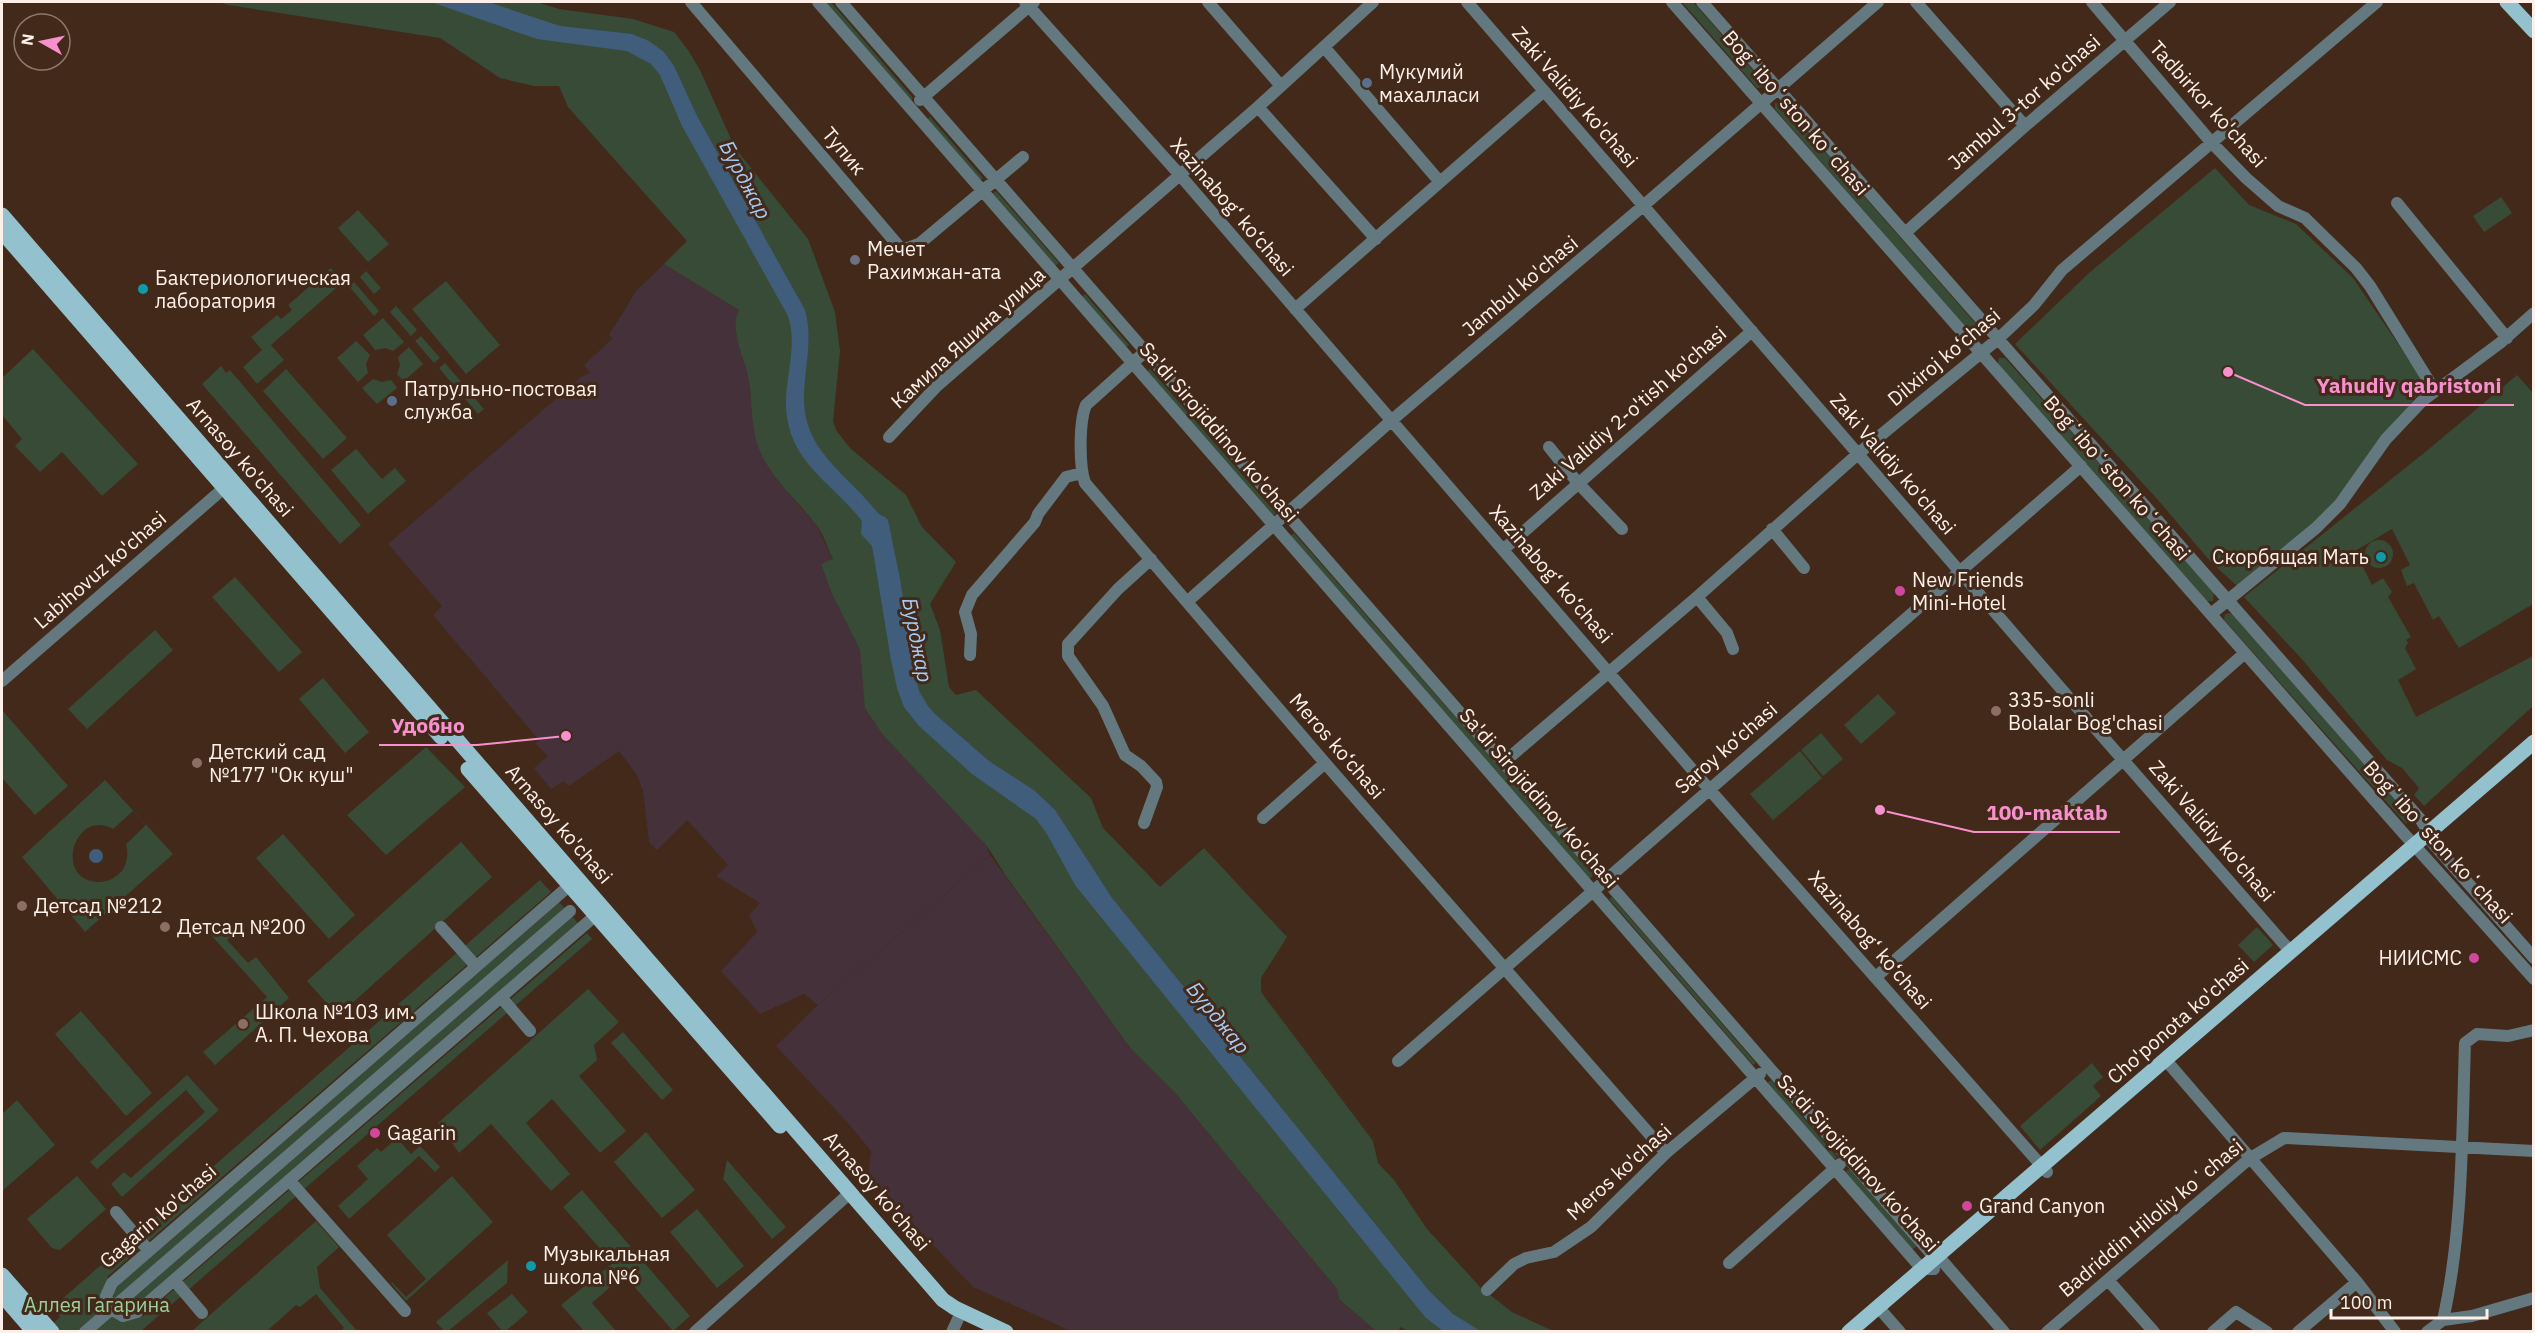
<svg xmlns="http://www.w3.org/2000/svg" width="2535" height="1333" viewBox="0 0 2535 1333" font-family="'IBM Plex Sans',sans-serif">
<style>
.industrial{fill:#44313a}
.medical{fill:#443139}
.green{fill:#384b37;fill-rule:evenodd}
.water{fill:#415d7c}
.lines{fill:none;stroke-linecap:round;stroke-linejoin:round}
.minor{stroke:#63797f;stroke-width:12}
.major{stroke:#93c2ce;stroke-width:15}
.service-dot{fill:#5c6f8a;stroke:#42291a;stroke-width:2}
.worship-dot{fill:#6b7280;stroke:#42291a;stroke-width:2}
.culture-dot{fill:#0f9aa8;stroke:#42291a;stroke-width:2}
.hotel-dot{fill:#d1479c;stroke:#42291a;stroke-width:2}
.education-dot{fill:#8d6e63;stroke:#42291a;stroke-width:2}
.labels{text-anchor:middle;stroke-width:6;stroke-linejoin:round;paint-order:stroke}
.poi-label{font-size:20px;fill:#fef0e8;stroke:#42291a;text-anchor:start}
.street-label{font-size:20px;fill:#fef0e8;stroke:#42291a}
.park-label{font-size:20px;fill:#9cd09b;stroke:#42291a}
.water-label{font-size:21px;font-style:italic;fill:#a7ccf7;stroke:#42291a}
.leader{fill:none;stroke:#f790cd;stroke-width:2}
.callout-dot{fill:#f790cd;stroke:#42291a;stroke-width:2}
.callout-label{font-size:21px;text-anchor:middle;font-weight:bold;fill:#f790cd;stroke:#42291a;stroke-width:6;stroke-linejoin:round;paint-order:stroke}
</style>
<rect width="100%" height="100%" fill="#42291a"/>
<path class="industrial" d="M 664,264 L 739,310 L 736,333 L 748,377 L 751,401 L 788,493 L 816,524 L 833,560 L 821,564 L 832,594 L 860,650 L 883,735 L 972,828 L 987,846 L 990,855 L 818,1005 L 804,994 L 760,1014 L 721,971 L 757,932 L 749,915 L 760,903 L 716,876 L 728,865 L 687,820 L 657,850 L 649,842 L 643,791 L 637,775 L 619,751 L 569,786 L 564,781 L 551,789 L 534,768 L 548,756 L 535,743 L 539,740 L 433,615 L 442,606 L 388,544 L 581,377 L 590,373 L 584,365 L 612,339 L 609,335 L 636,291 Z"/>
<path class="medical" d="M 990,855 L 1131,1049 L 1176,1094 L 1337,1289 L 1339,1299 L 1376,1331 L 1071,1331 L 973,1287 L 868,1176 L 871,1151 L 847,1122 L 776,1046 L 818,1005 Z"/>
<path class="green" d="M 219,2 L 537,2 L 559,9 L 633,19 L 674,32 L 688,50 L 700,70 L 735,148 L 808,239 L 835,312 L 840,351 L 833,421 L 836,430 L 850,448 L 906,495 L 922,527 L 956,562 L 930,604 L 940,630 L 949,687 L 956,695 L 976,690 L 1091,798 L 1103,828 L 1160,887 L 1204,848 L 1287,937 L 1261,978 L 1261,992 L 1373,1141 L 1378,1163 L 1394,1180 L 1427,1229 L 1481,1288 L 1512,1312 L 1553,1331 L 1409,1332 L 1401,1327 L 1398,1331 L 1376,1331 L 1339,1299 L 1337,1289 L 1176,1094 L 1131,1049 L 1006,876 L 987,846 L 883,735 L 865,708 L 860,650 L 832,594 L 821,564 L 833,559 C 827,547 823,532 814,522 C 796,499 770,477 759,449 C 750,425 753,401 748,377 C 744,356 729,331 739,310 L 664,264 L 687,241 L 568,107 L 559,86 L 534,86 L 500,78 L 440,38 L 228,5 Z
M 825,2 L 831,2 L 913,98 L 910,101 Z
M 1682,2 L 1693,2 L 1763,82 L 1762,87 L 1757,88 Z
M 1775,103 L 1782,103 L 1983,332 L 1982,337 L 1975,338 L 1775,109 Z
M 930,117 L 983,178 L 980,180 L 927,119 Z
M 2215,168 L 2249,205 L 2296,224 L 2353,278 L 2426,385 C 2397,419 2372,456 2343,491 C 2313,528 2274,557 2238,587 L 2210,561 L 2158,500 L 2015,344 L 2089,273 Z
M 996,191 L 1059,263 L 1055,266 L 992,194 Z
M 2501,197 L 2512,213 L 2484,232 L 2473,216 Z
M 358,210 L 389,244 L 368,262 L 338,228 Z
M 331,268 L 343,282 L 271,345 L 284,360 L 257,384 L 243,367 L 262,350 L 251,337 L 277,315 L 281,319 L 292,310 L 288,305 Z
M 366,271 L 381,288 L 374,294 L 360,277 Z
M 446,281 L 500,345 L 466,374 L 412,309 Z
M 354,282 L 379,311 L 374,316 L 349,286 Z
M 1085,294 L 1129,345 L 1125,348 L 1082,297 Z
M 396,306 L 417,330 L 411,336 L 390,312 Z
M 383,318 L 404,342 L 393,351 L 385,348 L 375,350 L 363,335 Z
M 421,336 L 440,358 L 434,363 L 415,341 Z
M 356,341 L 370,355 L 366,364 L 368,373 L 358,382 L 337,358 Z
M 409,347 L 423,364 L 404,381 L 397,374 L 400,365 L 398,357 Z
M 33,349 L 138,464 L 102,496 L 62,452 L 40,472 L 15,446 L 22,439 L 2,415 L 2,378 Z
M 1999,358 L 2005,358 L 2214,592 L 2213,601 L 2206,601 L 1997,365 Z
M 445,363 L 484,409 L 478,414 L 439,368 Z
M 221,366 L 226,373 L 230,370 L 361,525 L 340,544 L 202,384 Z
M 286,369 L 347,438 L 323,459 L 263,391 Z
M 1150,369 L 1276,513 L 1272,517 L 1146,372 Z
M 2517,375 L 2533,393 L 2533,604 L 2459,648 L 2439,616 L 2433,620 L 2414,583 L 2407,586 L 2401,570 L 2410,565 L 2392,529 L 2355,551 L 2372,585 L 2383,578 L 2392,592 L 2388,597 L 2411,637 L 2406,640 L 2408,643 L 2405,648 L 2416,669 L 2398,680 L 2416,717 L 2533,656 L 2533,706 L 2424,806 L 2414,795 L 2419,788 L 2402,768 L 2387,760 L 2300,657 L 2244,597 L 2429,449 Z
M 373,379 L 382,382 L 391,380 L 397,388 L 377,404 L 362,388 Z
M 356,449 L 382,479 L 395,468 L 406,481 L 368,514 L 331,470 Z
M 1294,533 L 1594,875 L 1589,879 L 1290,536 Z
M2365 554a14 14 0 1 1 28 0a14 14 0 1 1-28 0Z
M 235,577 L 302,652 L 279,672 L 212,597 Z
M 2231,613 L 2413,818 L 2406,824 L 2224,620 L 2225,614 Z
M 155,630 L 173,650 L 87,729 L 68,709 Z
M 323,678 L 369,732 L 345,753 L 299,699 Z
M 1878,694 L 1896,713 L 1861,744 L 1844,725 Z
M 2,710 L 68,786 L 35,815 L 2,778 Z
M 1821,733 L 1843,759 L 1823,776 L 1801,750 Z
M 426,747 L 465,787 L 386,855 L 347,815 Z
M 1800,751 L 1822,778 L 1773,820 L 1750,794 Z
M 105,780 L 173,854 L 85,932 L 22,857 ZM 133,811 L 146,825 L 126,844 C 129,854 127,867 119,874 C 112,880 105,882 97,882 C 53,879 75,808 113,829 Z
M 283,834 L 355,915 L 329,939 L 256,858 Z
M 461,842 L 492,877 L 338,1016 L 307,981 Z
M 540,880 L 551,892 L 107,1277 L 115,1286 L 559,902 L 578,923 L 134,1307 L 142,1317 L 587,933 L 592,939 L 141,1331 L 43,1332 L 60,1317 L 53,1307 Z
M 1612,897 L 1756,1063 L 1753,1065 L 1609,899 Z
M 225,920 L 235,933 L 227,940 L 248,963 L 256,957 L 289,998 L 215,1065 L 203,1052 L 267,997 L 210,934 Z
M 2257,927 L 2273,945 L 2254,962 L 2238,945 Z
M 588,989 L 619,1022 L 594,1045 L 597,1060 L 579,1076 L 626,1131 L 600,1153 L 552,1099 L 526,1123 L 570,1174 L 551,1191 L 491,1124 L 459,1153 L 438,1123 Z
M 81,1011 L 152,1093 L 126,1116 L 55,1034 Z
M 623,1032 L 673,1090 L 662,1100 L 611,1043 Z
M 2092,1063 L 2103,1077 L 2093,1086 L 2101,1096 L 2040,1150 L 2020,1126 Z
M 187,1075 L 219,1110 L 122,1197 L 111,1184 L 124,1172 L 131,1178 L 205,1112 L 186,1090 L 97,1169 L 90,1162 Z
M 1771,1080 L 1837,1157 L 1834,1160 L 1767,1083 Z
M 17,1100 L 55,1145 L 2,1191 L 2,1114 Z
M 646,1132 L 695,1190 L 662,1218 L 614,1162 Z
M 397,1138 L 411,1154 L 420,1146 L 440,1167 L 435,1172 L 419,1156 L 349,1219 L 338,1206 L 368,1179 L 357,1166 L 377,1148 L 381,1152 Z
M 727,1160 L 786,1227 L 772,1239 L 723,1179 Z
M 1849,1169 L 1917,1246 L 1912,1250 L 1845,1172 Z
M 77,1176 L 106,1209 L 60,1250 L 52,1248 L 27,1219 Z
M 452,1176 L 493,1222 L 406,1301 L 391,1283 L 392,1282 L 406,1297 L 426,1279 L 387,1235 Z
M 582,1190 L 690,1316 L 673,1331 L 624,1275 L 592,1303 L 616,1331 L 584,1331 L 561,1305 L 613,1263 L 563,1207 Z
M 697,1209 L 744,1266 L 717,1288 L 670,1232 Z
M 316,1221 L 339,1247 L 317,1267 L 320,1288 L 357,1331 L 340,1331 L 344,1328 L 316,1294 L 300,1307 L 296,1305 L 267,1331 L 192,1331 Z
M 508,1260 L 507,1283 L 448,1331 L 444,1331 L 436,1322 Z
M 512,1294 L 528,1312 L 506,1331 L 502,1331 L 487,1313 Z"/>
<path class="water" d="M 431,2 L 488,2 L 560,26 L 632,34 L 649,41 L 664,52 L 674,66 L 697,116 L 805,310 C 813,337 805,366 804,394 C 802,451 846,472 877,512 C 880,516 884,515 888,520 L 900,579 L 914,671 L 919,691 L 928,706 L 936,715 L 989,761 L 1035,791 L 1055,810 L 1112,898 L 1430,1292 L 1453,1314 L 1480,1331 L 1443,1331 L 1425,1317 L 1075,885 L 1047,834 L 1036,819 L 972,774 L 918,725 L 904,707 L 897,688 L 891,660 L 874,557 L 872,546 L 861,534 L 862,521 C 830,480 784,460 786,399 C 787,373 797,342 788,316 L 682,126 L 660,75 L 651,64 L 627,51 L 537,39 Z
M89 856a7 7 0 1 1 14 0a7 7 0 1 1-14 0Z"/>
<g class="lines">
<path class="minor" d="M 691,2 L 902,250 L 919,244 L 1023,157
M 818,2 L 1922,1269 L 1934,1269 L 1935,1258 L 841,2
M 1025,2 L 1179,174 L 1709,789 L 2047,1172
M 1208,2 L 1281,86
M 1467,2 L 2089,721 L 2291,952
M 1672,2 L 2405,835 L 2534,979
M 1702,2 L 2421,820 L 2429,833 L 2430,840 L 2534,958
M 1916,2 L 2025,126
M 2092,2 L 2211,142 L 2246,178 L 2278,206 L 2305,218 L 2356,268 L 2370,286 L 2435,391
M 1324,47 L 1440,182
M 920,100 L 1034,2
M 1258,107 L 1376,239
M 2397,203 L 2507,338
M 1905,233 L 2025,126 L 2170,2
M 1295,309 L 1544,91
M 1146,351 L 1086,405 C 1079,422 1079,466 1085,483 L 1325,763 L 1666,1153
M 889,437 L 937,386 L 1258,107 L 1373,2
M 1549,447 L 1578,483 L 1622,529
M 1772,529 L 1804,568
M 1504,549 L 1752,331
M 1697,597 L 1727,633 L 1733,649
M 1188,601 L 1392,420 L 1643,206 L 1878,2
M 2211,614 L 2316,528 L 2340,504 L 2386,439 L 2422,401 L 2500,343 L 2534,313
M 970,655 L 971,634 L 965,612 L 972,595 L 1035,522 L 1038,514 L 1066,477 L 1082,473
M 2,681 L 224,488
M 1504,762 L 1697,597 L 1859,453 L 1998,339 L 2034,305 L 2062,270 L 2377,2
M 1263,818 L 1325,763
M 1144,823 L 1157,787 L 1156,782 L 1141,766 L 1125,755 L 1103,706 L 1068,656 L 1068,644 L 1118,589 L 1151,559
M 570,885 L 112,1283 L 106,1296 L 111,1309 L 123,1316 L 137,1312 L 596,915
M 441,927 L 476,966
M 1877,976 L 2245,653
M 501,997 L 530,1031
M 1398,1061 L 2081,466
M 2170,1065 L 2357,1282 L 2395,1332
M 289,1180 L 405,1311
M 116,1212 L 149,1251
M 1938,1256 L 2004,1332
M 1729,1263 L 1840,1164
M 174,1280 L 202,1313
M 2108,1280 L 2154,1332
M 1487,1290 L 1514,1264 L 1526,1258 L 1554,1252 L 1591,1227 L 1666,1153 L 1760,1074
M 1878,1307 L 1900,1332
M 2443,1320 C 2463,1232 2462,1133 2465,1043 L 2477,1034 L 2508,1036 L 2534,1030
M 85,1332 L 570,911
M 695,1332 L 851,1192
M 952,1332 L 958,1319
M 2047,1332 L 2249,1159 L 2284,1138 L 2534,1151
M 2213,1332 L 2236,1312 L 2267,1332
M 2298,1332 L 2357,1282
M 2427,1332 L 2443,1320 L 2472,1316 L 2534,1298"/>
<path class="major" d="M 2507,2 L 2534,31
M 2,215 L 943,1300 L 955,1308 L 1006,1332
M 2,232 L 441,737
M 468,769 L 780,1126
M 2,1275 L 52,1332
M 2,1295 L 34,1332
M 1849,1332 L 2534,742"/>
</g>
<g class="service-dot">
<circle cx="1367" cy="83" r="6"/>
<circle cx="392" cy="401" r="6"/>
</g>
<circle class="worship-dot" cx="855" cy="260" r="6"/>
<g class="culture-dot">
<circle cx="143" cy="289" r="6"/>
<circle cx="2381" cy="557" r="6"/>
<circle cx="531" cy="1266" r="6"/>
</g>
<g class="hotel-dot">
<circle cx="1900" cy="591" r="6"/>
<circle cx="2474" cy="958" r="6"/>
<circle cx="375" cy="1133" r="6"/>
<circle cx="1967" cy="1206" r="6"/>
</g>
<g class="education-dot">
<circle cx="1996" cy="711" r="6"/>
<circle cx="197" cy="763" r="6"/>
<circle cx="22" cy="906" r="6"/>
<circle cx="165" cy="927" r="6"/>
<circle cx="243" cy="1024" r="6"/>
</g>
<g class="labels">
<g class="poi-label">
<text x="1379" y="79">Мукумий<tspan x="1379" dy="23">махалласи</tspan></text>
<text x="867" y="256">Мечет<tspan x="867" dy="23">Рахимжан-ата</tspan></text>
<text x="155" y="285">Бактериологическая<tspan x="155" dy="23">лаборатория</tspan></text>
<text x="404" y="396">Патрульно-постовая<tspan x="404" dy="23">служба</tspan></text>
<text x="2369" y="564" text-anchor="end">Скорбящая Мать</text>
<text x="1912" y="587">New Friends<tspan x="1912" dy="23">Mini-Hotel</tspan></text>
<text x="2008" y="707">335-sonli<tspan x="2008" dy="23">Bolalar Bog'chasi</tspan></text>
<text x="209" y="759">Детский сад<tspan x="209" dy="23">№177 "Ок куш"</tspan></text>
<text x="34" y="913">Детсад №212</text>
<text x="177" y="934">Детсад №200</text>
<text x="2462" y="965" text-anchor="end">НИИСМС</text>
<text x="255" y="1019">Школа №103 им.<tspan x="255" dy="23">А. П. Чехова</tspan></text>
<text x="387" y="1140">Gagarin</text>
<text x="1979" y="1213">Grand Canyon</text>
<text x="543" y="1261">Mузыкальная<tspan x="543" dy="23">школа №6</tspan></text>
</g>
<g class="street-label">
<text transform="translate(1575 97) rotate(49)" y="7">Zaki Validiy ko'chasi</text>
<text transform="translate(2024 102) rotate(-41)" y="7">Jambul 3-tor ko'chasi</text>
<text transform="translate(2208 104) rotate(48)" y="7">Tadbirkor ko'chasi</text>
<text transform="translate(1796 113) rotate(49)" y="7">Bogʻiboʻston koʻchasi</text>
<text transform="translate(844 151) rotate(50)" y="7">Тупик</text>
<text transform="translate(1232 207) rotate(49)" y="7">Xazinabog‘ ko‘chasi</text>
<text transform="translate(1520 286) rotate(-40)" y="7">Jambul ko'chasi</text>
<text transform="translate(968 338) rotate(-42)" y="7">Камила Яшина улица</text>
<text transform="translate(1944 357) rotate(-40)" y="7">Dilxiroj ko‘chasi</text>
<text transform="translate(1628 413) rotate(-41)" y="7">Zaki Validiy 2-o'tish ko'chasi</text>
<text transform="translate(1219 432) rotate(49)" y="7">Sa'di Sirojiddinov ko'chasi</text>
<text transform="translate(240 457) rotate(49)" y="7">Arnasoy ko'chasi</text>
<text transform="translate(1893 464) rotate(49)" y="7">Zaki Validiy ko'chasi</text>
<text transform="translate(2117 478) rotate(49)" y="7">Bogʻiboʻston koʻchasi</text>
<text transform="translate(100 570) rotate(-41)" y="7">Labihovuz ko'chasi</text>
<text transform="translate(1551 574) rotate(49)" y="7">Xazinabog‘ ko‘chasi</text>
<text transform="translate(1337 746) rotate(49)" y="7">Meros ko‘chasi</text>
<text transform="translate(1726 748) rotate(-41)" y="7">Saroy ko‘chasi</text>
<text transform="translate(1539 798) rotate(49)" y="7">Sa'di Sirojiddinov ko'chasi</text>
<text transform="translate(559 824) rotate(49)" y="7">Arnasoy ko'chasi</text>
<text transform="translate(2212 831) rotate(49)" y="7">Zaki Validiy ko'chasi</text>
<text transform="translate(2438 842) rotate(48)" y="7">Bogʻiboʻston koʻchasi</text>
<text transform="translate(1870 940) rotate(49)" y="7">Xazinabog‘ ko‘chasi</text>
<text transform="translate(2178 1021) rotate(-41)" y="7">Cho'ponota ko'chasi</text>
<text transform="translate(1858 1163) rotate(48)" y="7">Sa'di Sirojiddinov ko'chasi</text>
<text transform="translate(1619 1172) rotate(-42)" y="7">Meros ko'chasi</text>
<text transform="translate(877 1191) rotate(49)" y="7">Arnasoy ko'chasi</text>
<text transform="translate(158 1216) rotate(-41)" y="7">Gagarin ko'chasi</text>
<text transform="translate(2151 1218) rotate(-40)" y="7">Badriddin Hiloliy koʻchasi</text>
</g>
<g class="park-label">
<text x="97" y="1312">Аллея Гагарина</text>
</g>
<g class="water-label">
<text transform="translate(745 180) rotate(62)" y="7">Бурджар</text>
<text transform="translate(917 640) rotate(79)" y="7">Бурджар</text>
<text transform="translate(1218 1018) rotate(51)" y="7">Бурджар</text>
</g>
</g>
<path class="leader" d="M2228 372L2305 405H2514M566 736L477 745H379M1880 810L1974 832H2120"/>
<g class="callout-dot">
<circle cx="2228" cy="372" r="6"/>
<circle cx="566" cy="736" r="6"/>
<circle cx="1880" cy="810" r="6"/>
</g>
<g class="callout-label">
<text x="2409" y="393">Yahudiy qabristoni</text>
<text x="428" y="733">Удобно</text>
<text x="2047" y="820">100-maktab</text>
</g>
<rect width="2535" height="1333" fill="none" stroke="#fef0e8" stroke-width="6"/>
<g transform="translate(42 42) rotate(279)"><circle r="28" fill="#42291a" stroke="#8d796c" stroke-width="1.5"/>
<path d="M0-4.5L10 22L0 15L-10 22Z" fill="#f790cd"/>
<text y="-9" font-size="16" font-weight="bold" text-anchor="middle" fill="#fef0e8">N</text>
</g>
<path d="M2331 1309v9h156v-9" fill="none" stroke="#fef0e8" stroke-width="3"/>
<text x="2340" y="1309" font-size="18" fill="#fef0e8" stroke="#42291a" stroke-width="4.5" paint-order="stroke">100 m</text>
</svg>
